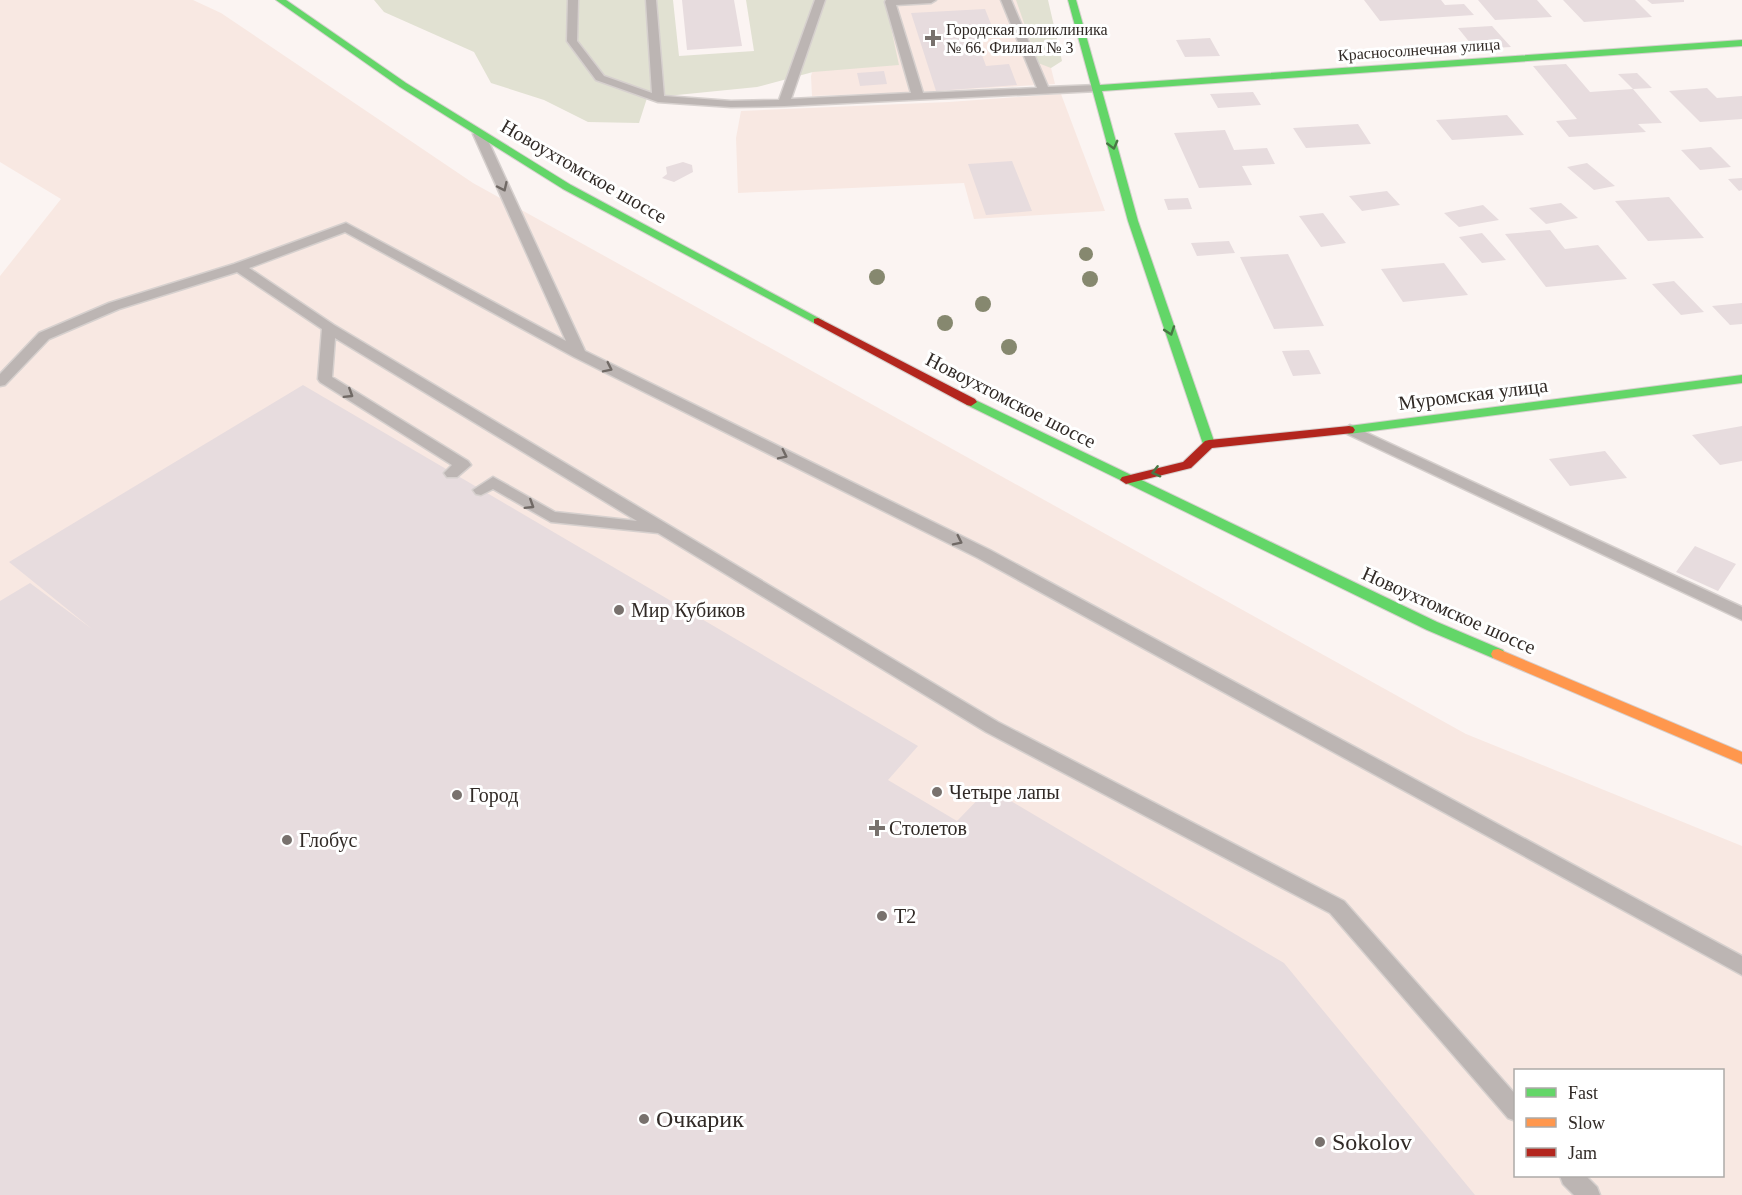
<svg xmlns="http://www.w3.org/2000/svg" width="1742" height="1195" viewBox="0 0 1742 1195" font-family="'Times New Roman',serif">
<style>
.built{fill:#f8e8e2;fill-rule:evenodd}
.green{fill:#e1e1d2}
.building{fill:#e7dcde}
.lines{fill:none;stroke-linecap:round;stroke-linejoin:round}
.lane-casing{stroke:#d6d0ce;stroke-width:3}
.fast-casing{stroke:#d6d0ce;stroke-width:2}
.slow-casing{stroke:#d6d0ce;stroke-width:2}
.jam-casing{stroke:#d6d0ce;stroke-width:2}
.lane{fill:#bcb5b3;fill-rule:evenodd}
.fast{fill:#63d668;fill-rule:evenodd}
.slow{fill:#ff974d;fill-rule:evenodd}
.jam{fill:#b3261e;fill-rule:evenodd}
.tree{fill:#86886f}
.oneway{stroke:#487744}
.oneway2{stroke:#706965}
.poi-dot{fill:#78716d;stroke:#fff;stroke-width:2}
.labels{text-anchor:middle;stroke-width:6;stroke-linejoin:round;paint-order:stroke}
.far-poi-label{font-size:16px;fill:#312a26;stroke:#fff;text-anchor:start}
.far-street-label{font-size:16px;fill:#312a26;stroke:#fff}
.street-label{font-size:20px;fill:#312a26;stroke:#fff}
.poi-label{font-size:20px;fill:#312a26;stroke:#fff;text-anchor:start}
.near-poi-label{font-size:24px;fill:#312a26;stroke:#fff;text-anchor:start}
</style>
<rect width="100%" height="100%" fill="#fbf4f2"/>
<path class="built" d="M 0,0 L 193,0 L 221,13 L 473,183 L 1466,734 L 1742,846 L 1742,1195 L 0,1195 L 0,276 L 61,199 L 0,162 ZM 1516,1070 L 1722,1070 L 1722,1176 L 1516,1176 Z
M 834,0 L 1034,0 L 1055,84 L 917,92 L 812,96 L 811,76 Z
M 1061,94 L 1105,211 L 974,219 L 964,183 L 738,193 L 736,138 L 741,111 L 949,102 Z"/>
<path class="green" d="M 374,0 L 673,0 L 679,56 L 754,51 L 746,0 L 885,0 L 899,65 L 813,72 L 757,87 L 647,98 L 639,123 L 588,122 L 544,100 L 491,83 L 474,52 L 384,12 Z
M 1016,0 L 1048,0 L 1062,61 L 1051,68 L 1038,63 Z"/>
<path class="building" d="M 682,0 L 734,0 L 742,46 L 687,50 Z
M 1364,0 L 1441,0 L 1445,5 L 1464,4 L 1474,15 L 1380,21 Z
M 1478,0 L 1537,0 L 1552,17 L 1495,20 Z
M 1563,0 L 1635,0 L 1652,17 L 1584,22 Z
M 1647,0 L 1684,0 L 1684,2 L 1652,4 Z
M 985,9 L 993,29 L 973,30 L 986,66 L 1009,64 L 1017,85 L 936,91 L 911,13 Z
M 1492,26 L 1511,47 L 1475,49 L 1458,28 Z
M 1210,38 L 1220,56 L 1185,57 L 1176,40 Z
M 1566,64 L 1590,92 L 1633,89 L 1618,74 L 1637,73 L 1652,88 L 1633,89 L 1662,123 L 1638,124 L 1646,132 L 1569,137 L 1556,121 L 1577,119 L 1533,66 Z
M 884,71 L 887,84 L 860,86 L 857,73 Z
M 1707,88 L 1717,98 L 1742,96 L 1742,119 L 1700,122 L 1669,91 Z
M 1253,92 L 1261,105 L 1218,108 L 1210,94 Z
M 1507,115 L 1524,135 L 1452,140 L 1436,120 Z
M 1358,124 L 1371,144 L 1306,148 L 1293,128 Z
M 1225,130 L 1234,150 L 1267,148 L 1275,164 L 1242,166 L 1252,185 L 1199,188 L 1174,133 Z
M 1711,147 L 1731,167 L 1700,170 L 1681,150 Z
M 1012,161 L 1032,211 L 986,215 L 968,164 Z
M 683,162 L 692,165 L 693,172 L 674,182 L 662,178 L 667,174 L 666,167 Z
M 1587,163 L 1615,186 L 1594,190 L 1567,167 Z
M 1742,178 L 1742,190 L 1739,191 L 1728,179 Z
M 1387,191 L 1400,205 L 1362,211 L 1349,196 Z
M 1669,197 L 1704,238 L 1648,241 L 1615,201 Z
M 1188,198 L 1192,209 L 1168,210 L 1164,199 Z
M 1561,203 L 1578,218 L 1546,224 L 1529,208 Z
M 1483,205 L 1499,220 L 1459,227 L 1444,213 Z
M 1323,213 L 1346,243 L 1321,247 L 1299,216 Z
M 1550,230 L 1565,249 L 1598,245 L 1627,279 L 1546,287 L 1505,234 Z
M 1482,233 L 1506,260 L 1482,263 L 1459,237 Z
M 1229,241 L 1235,253 L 1197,256 L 1191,243 Z
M 1288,254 L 1324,326 L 1274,329 L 1240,257 Z
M 1444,263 L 1468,295 L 1403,302 L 1381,269 Z
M 1674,281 L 1704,312 L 1681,315 L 1652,284 Z
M 1742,303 L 1742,324 L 1730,325 L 1712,306 Z
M 1309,350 L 1321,374 L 1293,376 L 1282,351 Z
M 303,385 L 918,746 L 888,780 L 957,821 L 989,788 L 1284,963 L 1475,1195 L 0,1195 L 0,601 L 30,583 L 92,629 L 9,562 Z
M 1742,426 L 1742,461 L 1720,465 L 1692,435 Z
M 1605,451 L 1627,478 L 1570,486 L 1549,459 Z
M 1695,546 L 1736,564 L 1718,591 L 1676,572 Z"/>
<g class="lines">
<g class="lane-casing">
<path id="lane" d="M 568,0 L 578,0 L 577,41 L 604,76 L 652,93 L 646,0 L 656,0 L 664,96 L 731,101 L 779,100 L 815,0 L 825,0 L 791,99 L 911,93 L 885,2 L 886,0 L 936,0 L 931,3 L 896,5 L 923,93 L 1037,88 L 1001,0 L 1011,0 L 1048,87 L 1098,85 L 1104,88 L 1098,91 L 784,106 L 731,107 L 658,102 L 596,80 L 567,41 Z
M 479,130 L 485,134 L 585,351 L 990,550 L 1742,956 L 1742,975 L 978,558 L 574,357 L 345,232 L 249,268 L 334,325 L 998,722 L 1344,901 L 1516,1095 L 1516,1121 L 1508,1118 L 1330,913 L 986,732 L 658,533 L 551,522 L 493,489 L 481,495 L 476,494 L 473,490 L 493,477 L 555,512 L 637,521 L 335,338 L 332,377 L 468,461 L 471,465 L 457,477 L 447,477 L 444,473 L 452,465 L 320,382 L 318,379 L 322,329 L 237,272 L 119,309 L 49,339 L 5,385 L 0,386 L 0,374 L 39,333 L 109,303 L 234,264 L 346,223 L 566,341 L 473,134 Z
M 1350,425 L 1742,607 L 1742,620 L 1345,433 L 1343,430 Z
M 1560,1176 L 1586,1176 L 1597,1187 L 1600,1195 L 1574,1195 L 1563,1184 Z"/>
</g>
<g class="fast-casing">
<path id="fast" d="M 276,0 L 286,0 L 406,83 L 571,185 L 824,321 L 822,323 L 814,323 L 563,189 L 400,87 Z
M 1068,0 L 1076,0 L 1100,85 L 1742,40 L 1742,46 L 1102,91 L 1138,221 L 1215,444 L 1209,448 L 1203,444 L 1128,221 Z
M 1742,375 L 1742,383 L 1349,434 L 1343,430 L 1349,426 Z
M 971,398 L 1437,622 L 1503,650 L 1505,654 L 1503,658 L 1493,658 L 1427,630 L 967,405 L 965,402 L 967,399 Z"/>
</g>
<g class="slow-casing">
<path id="slow" d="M 1498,649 L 1742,752 L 1742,764 L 1493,658 L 1491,654 L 1493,650 Z"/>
</g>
<g class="jam-casing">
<path id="jam" d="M 818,318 L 975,399 L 977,402 L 971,406 L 967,405 L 814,323 L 814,319 Z
M 1349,426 L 1353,427 L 1355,430 L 1353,433 L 1212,448 L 1191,468 L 1126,484 L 1120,480 L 1122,477 L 1183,462 L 1205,441 L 1209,440 Z"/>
</g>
<use href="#lane" class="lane"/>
<use href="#fast" class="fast"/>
<use href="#slow" class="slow"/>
<use href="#jam" class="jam"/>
</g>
<g class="tree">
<circle cx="1086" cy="254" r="7"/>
<circle cx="877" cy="277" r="8"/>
<circle cx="1090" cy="279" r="8"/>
<circle cx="983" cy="304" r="8"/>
<circle cx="945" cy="323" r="8"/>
<circle cx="1009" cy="347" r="8"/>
</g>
<defs><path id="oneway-chevron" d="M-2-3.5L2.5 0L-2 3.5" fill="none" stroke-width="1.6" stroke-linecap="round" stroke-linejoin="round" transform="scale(1.5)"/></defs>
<g class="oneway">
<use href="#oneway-chevron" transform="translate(1113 145) rotate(75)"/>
<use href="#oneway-chevron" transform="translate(1170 331) rotate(71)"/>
<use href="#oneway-chevron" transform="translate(1156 472) rotate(166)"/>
</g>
<g class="oneway2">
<use href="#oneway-chevron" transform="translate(503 187) rotate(65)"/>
<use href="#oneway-chevron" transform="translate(608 368) rotate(26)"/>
<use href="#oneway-chevron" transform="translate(349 394) rotate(32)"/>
<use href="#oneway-chevron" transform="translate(783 455) rotate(26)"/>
<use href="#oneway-chevron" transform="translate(530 505) rotate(32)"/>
<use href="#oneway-chevron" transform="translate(958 541) rotate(26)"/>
</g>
<g class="poi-dot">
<path d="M930 29h6v6h6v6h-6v6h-6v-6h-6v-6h6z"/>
<circle cx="619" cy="610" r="6"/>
<circle cx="937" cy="792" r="6"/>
<circle cx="457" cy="795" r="6"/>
<path d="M874 819h6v6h6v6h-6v6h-6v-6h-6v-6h6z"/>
<circle cx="287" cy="840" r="6"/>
<circle cx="882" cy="916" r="6"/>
<circle cx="644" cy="1119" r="6"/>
<circle cx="1320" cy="1142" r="6"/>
</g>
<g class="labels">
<g class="far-poi-label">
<text x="946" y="35">Городская поликлиника<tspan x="946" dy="18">№ 66. Филиал № 3</tspan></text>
</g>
<g class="far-street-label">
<text transform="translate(1419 49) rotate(-4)" y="6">Красносолнечная улица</text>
</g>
<g class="street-label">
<text transform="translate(584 171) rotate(30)" y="7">Новоухтомское шоссе</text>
<text transform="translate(1473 394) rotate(-7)" y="7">Муромская улица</text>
<text transform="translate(1011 400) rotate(27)" y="7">Новоухтомское шоссе</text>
<text transform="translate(1449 610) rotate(24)" y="7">Новоухтомское шоссе</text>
</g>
<g class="poi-label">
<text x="631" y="617">Мир Кубиков</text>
<text x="949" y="799">Четыре лапы</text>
<text x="469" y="802">Город</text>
<text x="889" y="835">Столетов</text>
<text x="299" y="847">Глобус</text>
<text x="894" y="923">T2</text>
</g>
<g class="near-poi-label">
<text x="656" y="1127">Очкарик</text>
<text x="1332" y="1150">Sokolov</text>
</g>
</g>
<rect x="1514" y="1069" width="210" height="108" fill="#ffffff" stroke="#adaaa8" stroke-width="1.5"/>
<rect x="1526" y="1088" width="30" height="9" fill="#63d668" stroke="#adaaa8" stroke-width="1.5"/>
<text x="1568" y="1099" font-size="18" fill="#312a26">Fast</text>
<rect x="1526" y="1118" width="30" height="9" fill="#ff974d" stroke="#adaaa8" stroke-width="1.5"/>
<text x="1568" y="1129" font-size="18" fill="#312a26">Slow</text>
<rect x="1526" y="1148" width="30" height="9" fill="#b3261e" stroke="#adaaa8" stroke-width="1.5"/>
<text x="1568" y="1159" font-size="18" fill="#312a26">Jam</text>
</svg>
